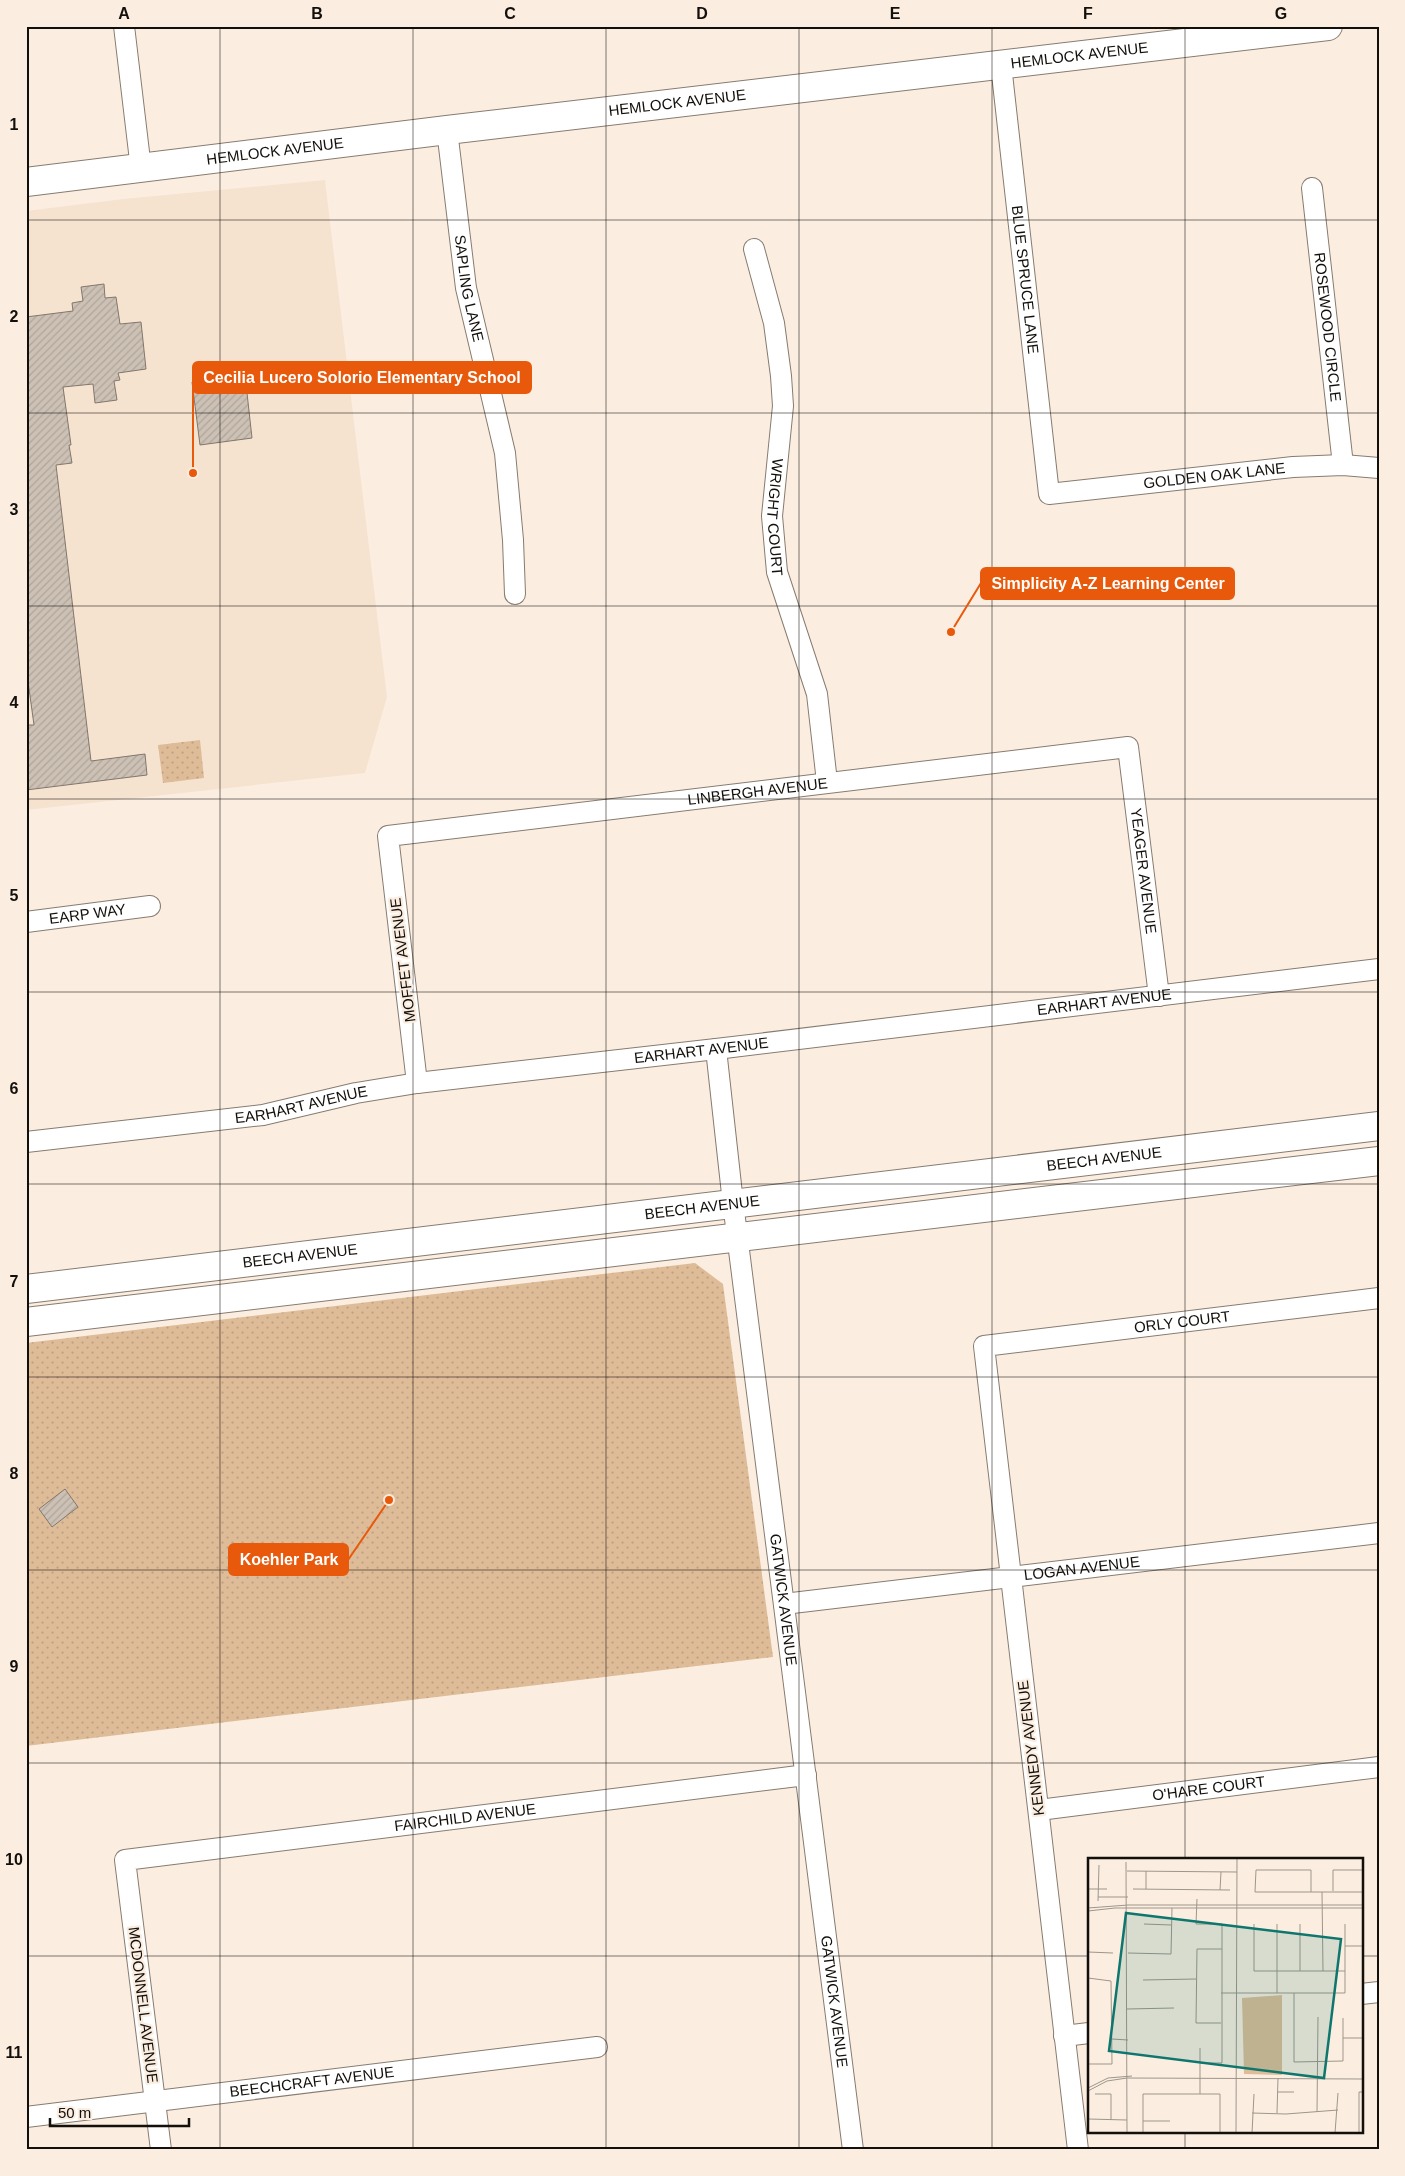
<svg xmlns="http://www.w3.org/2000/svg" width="1405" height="2176" viewBox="0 0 1405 2176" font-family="Helvetica,sans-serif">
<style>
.built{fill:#f5e3d0}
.park{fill:url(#park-dots)}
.building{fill:url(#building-hatch);stroke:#82776c}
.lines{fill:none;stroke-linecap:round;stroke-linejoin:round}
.street-casing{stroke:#877b70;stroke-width:22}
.secondary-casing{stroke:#877b70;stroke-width:30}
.street{stroke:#fff;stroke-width:20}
.secondary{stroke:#fff;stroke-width:28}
.grid{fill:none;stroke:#130f0b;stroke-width:1;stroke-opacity:0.55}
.labels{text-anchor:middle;stroke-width:4.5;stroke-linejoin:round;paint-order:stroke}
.street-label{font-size:15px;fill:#130f0b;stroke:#fbeee1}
.inset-road{fill:none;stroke:#9e958b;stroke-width:1}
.view{fill:#0f766e;fill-opacity:0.15;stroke:#0f766e;stroke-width:2.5}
.inset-edge{fill:none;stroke:#130f0b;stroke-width:2.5}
.leader{fill:none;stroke:#e8590c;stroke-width:2}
.callout-dot{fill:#e8590c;stroke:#fbeee1;stroke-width:2}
.callout{fill:#e8590c;stroke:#e8590c;stroke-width:2}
.callout-label{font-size:16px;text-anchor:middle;font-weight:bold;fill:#fff}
.neatline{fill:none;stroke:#130f0b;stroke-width:2}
.grid-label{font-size:16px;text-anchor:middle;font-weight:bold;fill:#130f0b}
</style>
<defs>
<pattern id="park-dots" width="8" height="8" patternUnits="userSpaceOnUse" patternTransform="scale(1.25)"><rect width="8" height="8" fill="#dfbc98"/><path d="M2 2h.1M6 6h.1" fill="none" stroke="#bea082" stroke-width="1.8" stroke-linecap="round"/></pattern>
<pattern id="building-hatch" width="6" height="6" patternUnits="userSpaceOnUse" patternTransform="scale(1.25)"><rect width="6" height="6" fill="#cdc1b5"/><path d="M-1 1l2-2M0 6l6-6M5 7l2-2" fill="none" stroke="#afa59a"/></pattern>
</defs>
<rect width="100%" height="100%" fill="#fbeee1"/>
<path class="built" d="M 325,180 L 387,697 L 365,773 L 26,810 L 26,211 L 123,199 Z"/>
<path class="park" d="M 200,740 L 204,778 L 163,783 L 158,745 Z
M 695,1263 L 723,1284 L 773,1657 L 26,1746 L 26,1343 Z"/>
<path class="building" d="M 104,284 L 105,298 L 116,297 L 120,324 L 141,322 L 146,369 L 118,373 L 120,380 L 114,381 L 117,400 L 95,403 L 93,384 L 63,387 L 71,445 L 69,445 L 72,463 L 56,465 L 91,761 L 145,754 L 147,775 L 26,790 L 26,725 L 34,725 L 26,667 L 26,317 L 73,311 L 72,303 L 83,301 L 81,287 Z
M 245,375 L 252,438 L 200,445 L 192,382 Z
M 65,1489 L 78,1507 L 52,1527 L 39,1509 Z"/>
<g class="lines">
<g class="street-casing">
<g id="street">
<path d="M 124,26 L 141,169"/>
<path id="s1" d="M 1001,65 L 1049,494 L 1293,467 L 1343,465 L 1379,468"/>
<path id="s2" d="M 447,130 L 466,288 L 505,453 L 513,540 L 515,594"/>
<path id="s3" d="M 1312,188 L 1343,465"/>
<path id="s4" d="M 754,249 L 774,323 L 781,376 L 783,406 L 772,516 L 777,572 L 817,694 L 827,782"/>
<path id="s5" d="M 26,922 L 150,906"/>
<path id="s6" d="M 716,1049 L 733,1203 L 853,2150"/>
<path id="s7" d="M 417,1083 L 388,836 L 1128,747 L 1159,996"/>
<path id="s8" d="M 26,1142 L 263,1115 L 356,1093 L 417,1083 L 716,1049 L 1379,969"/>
<path id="s9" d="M 784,1604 L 1379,1533"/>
<path id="s10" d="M 1039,1810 L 1379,1767"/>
<path d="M 1361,1994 L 1379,1992"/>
<path d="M 1064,2036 L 1089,2033"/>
<path id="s11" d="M 26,2117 L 597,2047"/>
<path id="s12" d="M 161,2150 L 125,1860 L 806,1775"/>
<path id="s13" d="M 1078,2150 L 984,1346 L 1379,1298"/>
</g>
</g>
<g class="secondary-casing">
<g id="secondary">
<path id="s14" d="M 26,182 L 447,130 L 1328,26"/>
<path id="s15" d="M 26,1289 L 1379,1126"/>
<path d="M 26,1322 L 1379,1161"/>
</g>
</g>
<use href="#street" class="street"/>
<use href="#secondary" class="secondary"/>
</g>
<path class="grid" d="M 220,26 L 220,2150M 413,26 L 413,2150M 606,26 L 606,2150M 799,26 L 799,2150M 992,26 L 992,2150M 1185,26 L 1185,1860M 26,220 L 1379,220M 26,413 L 1379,413M 26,606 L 1379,606M 26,799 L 1379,799M 26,992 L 1379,992M 26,1184 L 1379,1184M 26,1377 L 1379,1377M 26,1570 L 1379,1570M 26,1763 L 1379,1763M 26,1956 L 1089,1956M 1361,1956 L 1379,1956M 1185,2132 L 1185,2150"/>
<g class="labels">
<g class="street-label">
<text dy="5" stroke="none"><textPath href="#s14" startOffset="1061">HEMLOCK AVENUE</textPath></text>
<text dy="5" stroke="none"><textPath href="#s14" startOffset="656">HEMLOCK AVENUE</textPath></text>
<text dy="5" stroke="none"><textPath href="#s14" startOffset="251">HEMLOCK AVENUE</textPath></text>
<text dy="5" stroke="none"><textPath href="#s1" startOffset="216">BLUE SPRUCE LANE</textPath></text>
<text dy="5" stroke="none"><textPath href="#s2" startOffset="160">SAPLING LANE</textPath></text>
<text dy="5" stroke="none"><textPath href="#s3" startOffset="140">ROSEWOOD CIRCLE</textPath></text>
<text dy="5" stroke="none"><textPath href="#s1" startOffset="598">GOLDEN OAK LANE</textPath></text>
<text dy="5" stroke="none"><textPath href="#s4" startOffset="272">WRIGHT COURT</textPath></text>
<text dy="5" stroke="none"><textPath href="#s7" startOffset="621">LINBERGH AVENUE</textPath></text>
<text dy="5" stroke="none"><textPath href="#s7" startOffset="1119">YEAGER AVENUE</textPath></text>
<text dy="5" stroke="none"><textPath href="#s5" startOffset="62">EARP WAY</textPath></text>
<text transform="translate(403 960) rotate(-97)" y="5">MOFFET AVENUE</text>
<text dy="5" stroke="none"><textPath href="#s8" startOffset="1088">EARHART AVENUE</textPath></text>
<text dy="5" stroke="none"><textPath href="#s8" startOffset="682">EARHART AVENUE</textPath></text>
<text dy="5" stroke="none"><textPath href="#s8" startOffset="278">EARHART AVENUE</textPath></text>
<text dy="5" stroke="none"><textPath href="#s15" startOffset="1086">BEECH AVENUE</textPath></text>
<text dy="5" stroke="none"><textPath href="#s15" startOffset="681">BEECH AVENUE</textPath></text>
<text dy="5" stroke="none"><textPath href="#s15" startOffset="276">BEECH AVENUE</textPath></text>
<text dy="5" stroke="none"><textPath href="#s13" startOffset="1009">ORLY COURT</textPath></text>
<text dy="5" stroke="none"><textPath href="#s9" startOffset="300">LOGAN AVENUE</textPath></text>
<text dy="5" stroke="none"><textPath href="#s6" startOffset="555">GATWICK AVENUE</textPath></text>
<text transform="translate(1031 1748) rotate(-97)" y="5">KENNEDY AVENUE</text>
<text dy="5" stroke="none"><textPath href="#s10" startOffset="171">O'HARE COURT</textPath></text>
<text dy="5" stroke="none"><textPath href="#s12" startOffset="635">FAIRCHILD AVENUE</textPath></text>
<text dy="5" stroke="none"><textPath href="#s6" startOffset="960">GATWICK AVENUE</textPath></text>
<text transform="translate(143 2005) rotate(83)" y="5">MCDONNELL AVENUE</text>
<text dy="5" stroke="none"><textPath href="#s11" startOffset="288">BEECHCRAFT AVENUE</textPath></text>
</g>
</g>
<g transform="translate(1088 1858)">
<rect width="275" height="275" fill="#fbeee1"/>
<path d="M 194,137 L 194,217 L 156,216 L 154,140 Z" fill="#dfbc98"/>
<path class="inset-road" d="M 38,4 L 39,275M 39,13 L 149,14M 0,31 L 19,31M 45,31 L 142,32M 58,31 L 58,13M 132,32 L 133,14M 245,33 L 245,12 L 275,12M 223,34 L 223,12 L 168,12 L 167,34 L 275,34M 234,34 L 235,113M 10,39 L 40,39M 109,41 L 108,66 L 134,66 L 134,205 L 113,205M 10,43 L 11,7M 0,50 L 40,47 L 275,47M 0,53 L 27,50 L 275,50M 56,66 L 83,67M 166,66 L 166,113 L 257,113M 212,66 L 212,113M 257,88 L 275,88M 0,94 L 25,95M 40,95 L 83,96 L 84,50M 0,120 L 23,123 L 24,206 L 0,206M 55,122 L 108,121M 133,135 L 257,135 L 257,66M 189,135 L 189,66M 206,135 L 206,204 L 255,203 L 255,160M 39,151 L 86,150M 133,165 L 108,165 L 109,91 L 134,91M 255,180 L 275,180M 24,181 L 40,182M 0,230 L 20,220 L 44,218M 0,233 L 19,223 L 39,220 L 275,221M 190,234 L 206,234M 7,236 L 23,236 L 23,262M 112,236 L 112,190M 229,254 L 230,159M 164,255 L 198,256 L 250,252M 189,255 L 190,220M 0,261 L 39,262M 55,263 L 82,263M 55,275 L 55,236 L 132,236 L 132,275M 148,275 L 149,0M 164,275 L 166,236M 247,275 L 250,235M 271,275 L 271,234 L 275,234"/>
<path class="view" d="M 38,55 L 253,81 L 236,220 L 21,193 Z"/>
<rect width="275" height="275" class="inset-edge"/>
</g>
<path class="leader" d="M193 473L193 377M951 632L981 583M389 1500L348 1560"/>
<g class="callout-dot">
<circle cx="193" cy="473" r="5"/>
<circle cx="951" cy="632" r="5"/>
<circle cx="389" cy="1500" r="5"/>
</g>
<g class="callout">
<rect x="193" y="362" width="338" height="31" rx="5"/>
<rect x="981" y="568" width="253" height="31" rx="5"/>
<rect x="229" y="1544" width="119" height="31" rx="5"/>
</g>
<g class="callout-label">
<text x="362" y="383">Cecilia Lucero Solorio Elementary School</text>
<text x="1108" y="589">Simplicity A-Z Learning Center</text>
<text x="289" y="1565">Koehler Park</text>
</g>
<rect width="1405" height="2176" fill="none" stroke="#fbeee1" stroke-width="55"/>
<path d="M50 2118v8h139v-8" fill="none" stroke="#130f0b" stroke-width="2.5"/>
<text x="58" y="2118" font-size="15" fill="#130f0b" stroke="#fbeee1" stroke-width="4" paint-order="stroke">50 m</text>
<rect x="28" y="28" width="1350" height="2120" class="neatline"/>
<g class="grid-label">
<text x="124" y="19">A</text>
<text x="317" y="19">B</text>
<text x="510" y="19">C</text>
<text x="702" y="19">D</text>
<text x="895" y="19">E</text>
<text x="1088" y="19">F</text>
<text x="1281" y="19">G</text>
<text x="14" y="130">1</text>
<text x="14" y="322">2</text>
<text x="14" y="515">3</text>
<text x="14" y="708">4</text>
<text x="14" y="901">5</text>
<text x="14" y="1094">6</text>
<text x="14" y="1287">7</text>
<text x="14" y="1479">8</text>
<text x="14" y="1672">9</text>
<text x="14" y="1865">10</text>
<text x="14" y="2058">11</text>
</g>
</svg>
